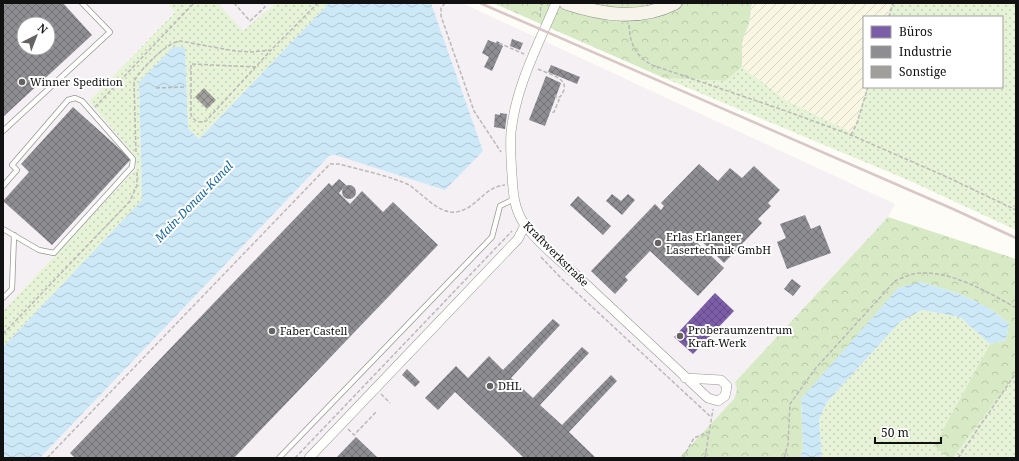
<svg xmlns="http://www.w3.org/2000/svg" width="1019" height="461" viewBox="0 0 1019 461" font-family="'Noto Serif',serif">
<style>
.industrial{fill:#f5f0f3;fill-rule:evenodd}
.farmland{fill:url(#farmland-furrows)}
.grass{fill:url(#grass-dots)}
.forest{fill:url(#forest-crowns)}
.water{fill:url(#water-waves)}
.offices{fill:url(#offices-cross-hatch)}
.industry{fill:url(#industry-cross-hatch);fill-rule:evenodd}
.building{fill:url(#building-cross-hatch)}
.lines{fill:none;stroke-linecap:round;stroke-linejoin:round}
.lane-casing{stroke:#979795;stroke-width:6}
.street-casing{stroke:#979795;stroke-width:10}
.secondary-casing{stroke:#8e8d8b;stroke-width:14}
.path{stroke:#b9b9b8;stroke-width:1.5;stroke-dasharray:4 2;stroke-linecap:butt}
.lane{stroke:#fffffe;stroke-width:4.5}
.street{stroke:#fffffe;stroke-width:9}
.secondary{stroke:#f6f4eb;stroke-width:13}
.rail{stroke:#d9c6c7;stroke-width:2.5}
.poi-dot{fill:#646362;stroke:#fff;stroke-width:1.5}
.labels{text-anchor:middle;stroke-width:4;stroke-linejoin:round;paint-order:stroke}
.poi-label{font-size:11px;fill:#111;stroke:#fff;text-anchor:start}
.street-label{font-size:11px;fill:#111;stroke:#fff}
.water-label{font-size:12px;font-style:italic;fill:#1768a6;stroke:#fff}
</style>
<defs>
<pattern id="farmland-furrows" width="10" height="10" patternUnits="userSpaceOnUse"><rect width="10" height="10" fill="#f9f7e4"/><path d="M-1 1l2-2M0 10L10 0M9 11l2-2" fill="none" stroke="#d4d3c3"/></pattern>
<pattern id="grass-dots" width="8" height="8" patternUnits="userSpaceOnUse"><rect width="8" height="8" fill="#e7f3d7"/><path d="M2 2h.1M6 6h.1" fill="none" stroke="#c5cfb8" stroke-width="1.8" stroke-linecap="round"/></pattern>
<pattern id="forest-crowns" width="20" height="18" patternUnits="userSpaceOnUse"><rect width="20" height="18" fill="#d8eac5"/><path d="M2 6a3 3 0 1 1 6 0M12 15a3 3 0 1 1 6 0" fill="none" stroke="#b8c8a8"/></pattern>
<pattern id="water-waves" width="16" height="10" patternUnits="userSpaceOnUse"><rect width="16" height="10" fill="#cde8f7"/><path d="M0 5q4-4 8 0t8 0" fill="none" stroke="#afc6d3"/></pattern>
<pattern id="offices-cross-hatch" width="8" height="8" patternUnits="userSpaceOnUse"><rect width="8" height="8" fill="#7b5ea7"/><path d="M0 0l8 8M0 8l8-8" fill="none" stroke="#634c87"/></pattern>
<pattern id="industry-cross-hatch" width="8" height="8" patternUnits="userSpaceOnUse"><rect width="8" height="8" fill="#8d8d92"/><path d="M0 0l8 8M0 8l8-8" fill="none" stroke="#727276"/></pattern>
<pattern id="building-cross-hatch" width="8" height="8" patternUnits="userSpaceOnUse"><rect width="8" height="8" fill="#a19f9c"/><path d="M0 0l8 8M0 8l8-8" fill="none" stroke="#82807e"/></pattern>
</defs>
<rect width="100%" height="100%" fill="#fdfcf7"/>
<path class="industrial" d="M 3,3 L 167,3 L 175,11 L 89,101 L 135,156 L 136,169 L 3,311 ZM 24,24 L 48,24 L 48,48 L 24,48 Z
M 218,3 L 276,3 L 243,32 Z
M 431,3 L 462,3 L 895,204 L 888,217 L 735,382 L 738,390 L 734,399 L 679,458 L 40,458 L 329,156 L 483,151 Z"/>
<path class="farmland" d="M 752,3 L 891,3 L 887,17 L 864,17 L 864,87 L 867,87 L 853,133 L 787,101 L 742,67 L 742,42 L 749,24 Z"/>
<path class="grass" d="M 167,3 L 218,3 L 243,31 L 276,3 L 329,3 L 199,139 L 188,128 L 185,47 L 173,47 L 139,82 L 142,201 L 3,347 L 3,311 L 136,169 L 135,156 L 89,101 L 175,12 Z
M 891,3 L 1016,3 L 1016,230 L 908,180 L 664,78 L 725,81 L 742,67 L 787,101 L 853,133 L 867,87 L 1002,87 L 1002,17 L 887,17 Z
M 922,310 L 960,317 L 990,344 L 934,446 L 948,458 L 822,458 L 819,420 L 827,402 L 900,322 Z
M 1016,374 L 1016,458 L 953,458 Z"/>
<path class="forest" d="M 493,3 L 752,3 L 749,24 L 742,42 L 742,67 L 725,81 L 664,78 Z
M 888,217 L 1016,259 L 1016,374 L 953,458 L 948,458 L 934,446 L 990,344 L 1006,340 L 1009,324 C 986,301 951,290 920,282 L 801,399 L 803,448 L 800,458 L 679,458 L 734,399 L 737,390 L 735,382 Z"/>
<path class="water" d="M 329,3 L 431,3 L 483,151 L 445,190 L 335,155 L 329,156 L 40,458 L 3,458 L 3,347 L 142,200 L 139,82 L 173,47 L 185,47 L 188,128 L 199,139 Z
M 920,282 C 951,290 986,301 1009,324 L 1006,340 L 990,344 L 960,317 L 922,310 L 900,322 L 827,402 L 819,420 L 822,458 L 800,458 L 803,448 L 801,399 L 898,288 Z"/>
<path class="offices" d="M 715,293 L 734,311 L 693,354 L 674,337 Z"/>
<path class="industry" d="M 6,3 L 63,3 L 92,35 L 3,117 L 3,6 ZM 24,24 L 48,24 L 48,48 L 24,48 Z
M 512,39 L 523,43 L 520,50 L 510,46 Z
M 488,40 L 496,43 L 497,41 L 500,43 L 499,44 L 503,46 L 492,71 L 484,67 L 489,57 L 482,53 Z
M 551,65 L 580,77 L 577,84 L 548,72 Z
M 546,76 L 561,83 L 545,126 L 529,120 Z
M 73,107 L 131,159 L 52,245 L 3,201 L 29,172 L 21,164 Z
M 500,113 L 507,114 L 505,129 L 494,127 L 495,114 L 500,115 Z
M 699,164 L 718,181 L 730,168 L 742,178 L 754,166 L 780,190 L 768,203 L 771,206 L 758,219 L 762,223 L 724,263 L 693,233 L 690,236 L 724,268 L 698,296 L 650,251 L 625,277 L 628,280 L 615,294 L 591,271 L 655,204 L 661,210 L 664,206 L 661,203 Z
M 339,179 L 346,185 L 339,193 L 350,204 L 362,191 L 383,212 L 393,202 L 438,245 L 234,458 L 75,458 L 70,453 L 329,183 L 332,186 Z
M342 192a7 7 0 1 1 14 0a7 7 0 1 1-14 0Z
M 612,194 L 621,201 L 628,194 L 635,200 L 622,215 L 606,201 Z
M 578,196 L 611,226 L 603,235 L 570,205 Z
M 805,215 L 811,229 L 820,225 L 831,253 L 787,269 L 777,242 L 786,238 L 780,224 Z
M 792,279 L 801,286 L 793,296 L 784,289 Z
M 553,319 L 560,325 L 511,378 L 533,398 L 582,347 L 589,353 L 540,405 L 562,425 L 611,375 L 617,381 L 569,432 L 596,458 L 524,458 L 455,392 L 438,410 L 425,398 L 456,366 L 468,378 L 489,356 L 503,370 Z
M 407,369 L 420,382 L 415,387 L 402,375 Z
M 356,437 L 378,458 L 336,458 Z"/>
<path class="building" d="M 204,88 L 216,100 L 207,109 L 195,97 Z"/>
<g class="lines">
<g class="lane-casing">
<path id="lane" d="M 3,131 L 110,32 L 82,3
M 3,186 L 17,170 L 12,165 L 68,100 L 75,98 L 82,101 L 133,159 L 132,167 L 54,253 L 39,250 L 3,229
M 3,298 L 12,289 L 14,235
M 279,458 L 492,237 L 500,206 L 514,199"/>
</g>
<g class="street-casing">
<path id="street" d="M 556,3 C 538,45 516,86 511,132 C 510,146 511,161 512,175 C 513,193 514,210 525,225 C 536,241 560,261 575,274 L 708,398 L 718,401 L 725,396 L 727,386 L 721,380 L 685,378
M 309,458 L 518,239 L 525,225"/>
</g>
<g class="secondary-casing">
<path id="secondary" d="M 566,3 C 602,15 640,21 675,3"/>
</g>
<path class="path" d="M 234,3 L 250,21 L 265,7 L 262,3
M 445,3 L 441,8 L 441,16 L 474,111 L 501,152
M 540,17 L 541,3
M 889,17 L 893,3
M 629,25 C 630,43 635,56 652,65 L 786,111 L 851,135 L 947,177 L 1016,210
M 499,43 L 524,54
M 256,67 L 191,64 L 191,115 C 195,122 199,123 206,121 L 271,50
M 538,69 C 551,75 574,79 560,97 L 555,96 L 559,100 L 554,112 L 551,113
M 156,88 L 186,87
M 95,107 L 194,3
M 851,135 L 857,123 L 868,87
M 136,152 L 134,81 C 141,69 167,42 180,41 L 235,51 L 251,52 L 271,50 L 318,3
M 541,257 L 562,279 L 711,417
M 3,334 L 130,201 L 137,185 L 137,171
M 381,394 L 390,403
M 348,429 L 354,435 L 376,412
M 47,458 L 330,164 L 339,164 C 357,169 394,177 409,185 C 423,194 438,214 456,212 C 477,209 483,187 505,185
M 295,458 L 512,231
M 683,458 L 694,438 L 708,432
M 705,458 L 713,409
M 784,458 L 788,444 L 790,404 L 815,369 L 895,281 C 904,277 914,272 925,273 C 955,273 990,293 1016,308
M 958,458 L 1016,373"/>
<use href="#lane" class="lane"/>
<use href="#street" class="street"/>
<use href="#secondary" class="secondary"/>
<path class="rail" d="M 480,3 L 953,209 L 1016,238"/>
</g>
<g class="poi-dot">
<circle cx="22" cy="82" r="4"/>
<circle cx="658" cy="243" r="4"/>
<circle cx="272" cy="331" r="4"/>
<circle cx="680" cy="336" r="4"/>
<circle cx="490" cy="386" r="4"/>
</g>
<g class="labels">
<g class="poi-label">
<text x="30" y="86">Winner Spedition</text>
<text x="666" y="241">Erlas Erlanger<tspan x="666" dy="13">Lasertechnik GmbH</tspan></text>
<text x="688" y="334">Proberaumzentrum<tspan x="688" dy="13">Kraft-Werk</tspan></text>
<text x="280" y="335">Faber Castell</text>
<text x="498" y="390">DHL</text>
</g>
<g class="street-label">
<text transform="translate(556 254) rotate(45)" y="4">Kraftwerkstraße</text>
</g>
<g class="water-label">
<text transform="translate(194 202) rotate(-46)" y="4">Main-Donau-Kanal</text>
</g>
</g>
<rect width="1019" height="461" fill="none" stroke="#111111" stroke-width="8"/>
<rect x="863" y="16" width="140" height="72" fill="#ffffff" stroke="#a0a0a0"/>
<rect x="871" y="26" width="20" height="12" fill="#7b5ea7" stroke="#a0a0a0"/>
<text x="899" y="36" font-size="12" fill="#111111">Büros</text>
<rect x="871" y="46" width="20" height="12" fill="#8d8d92" stroke="#a0a0a0"/>
<text x="899" y="56" font-size="12" fill="#111111">Industrie</text>
<rect x="871" y="66" width="20" height="12" fill="#a19f9c" stroke="#a0a0a0"/>
<text x="899" y="76" font-size="12" fill="#111111">Sonstige</text>
<g transform="translate(36 36) rotate(42)"><circle r="19" fill="#ffffff" stroke="#a0a0a0"/>
<path d="M0-3L7 15L0 10L-7 15Z" fill="#646362"/>
<text y="-6" font-size="11" font-weight="bold" text-anchor="middle" fill="#111111">N</text>
</g>
<path d="M875 437v6h66v-6" fill="none" stroke="#111111" stroke-width="2"/>
<text x="881" y="437" font-size="12" fill="#111111" stroke="#ffffff" stroke-width="3" paint-order="stroke">50 m</text>
</svg>
